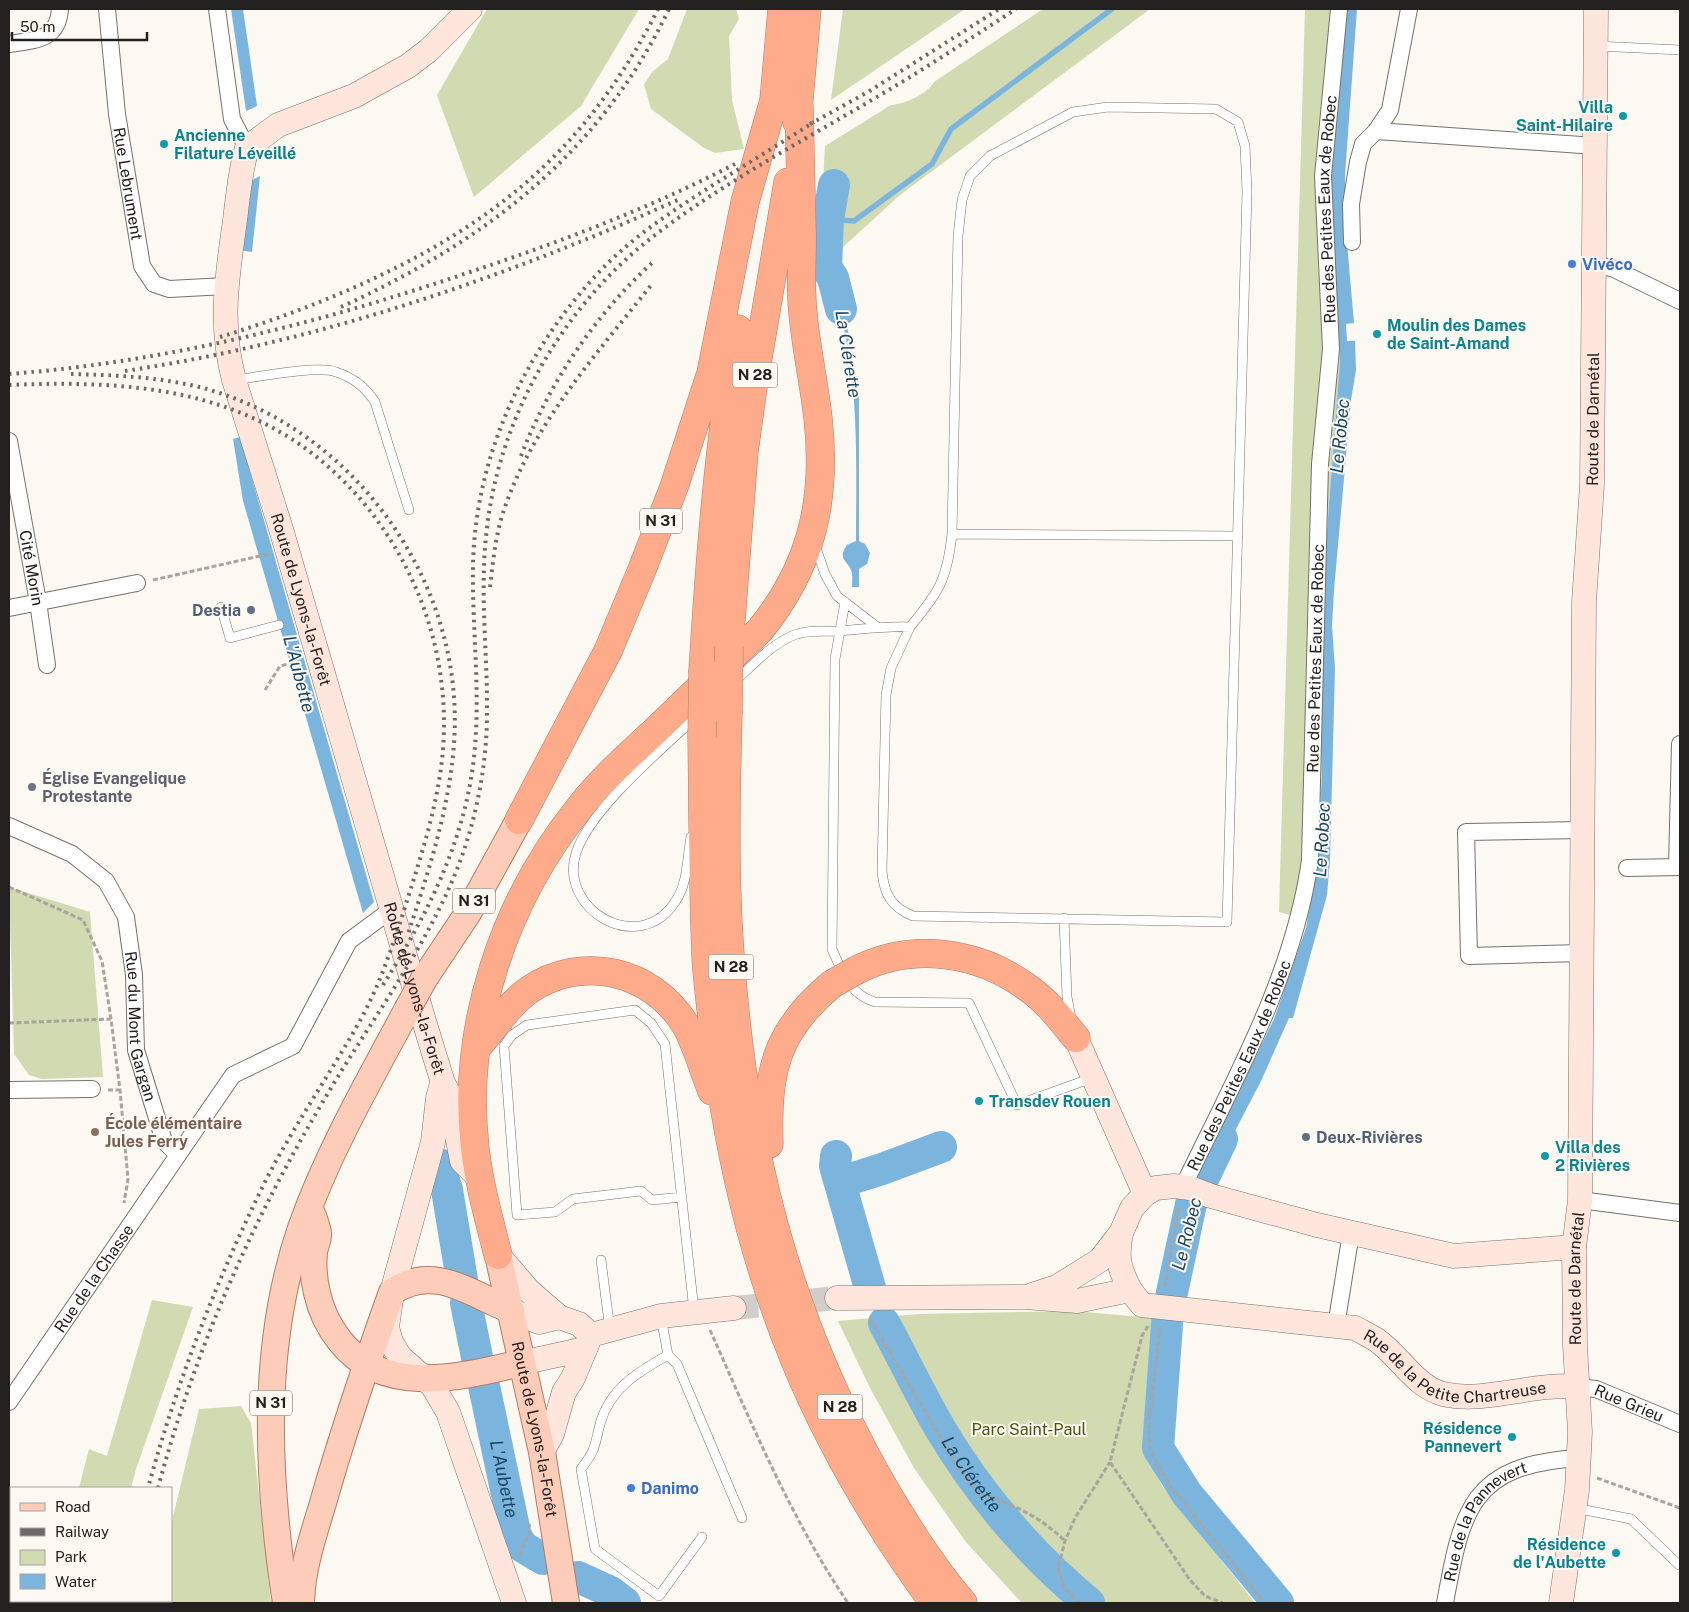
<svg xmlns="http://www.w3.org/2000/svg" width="1689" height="1612" viewBox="0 0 1689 1612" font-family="'Public Sans',sans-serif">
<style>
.green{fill:#d1dab1}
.water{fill:#7bb5de}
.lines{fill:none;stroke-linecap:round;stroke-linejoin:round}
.stream{stroke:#7bb5de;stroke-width:5.5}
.river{stroke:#7bb5de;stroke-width:32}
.secondary-tunnel{stroke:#d1cdc8;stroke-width:24;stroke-dasharray:24 12;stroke-linecap:butt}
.lane-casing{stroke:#75726d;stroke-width:10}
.street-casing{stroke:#75726d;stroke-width:18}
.secondary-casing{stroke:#75726d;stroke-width:25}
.primary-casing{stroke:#b17b65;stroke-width:28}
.highway-casing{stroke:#b17b65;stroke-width:29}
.path{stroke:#a8a4a0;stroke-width:3;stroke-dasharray:5 2.5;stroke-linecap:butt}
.lane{stroke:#fff;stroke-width:9}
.street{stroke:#fff;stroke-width:16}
.secondary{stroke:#ffe6dc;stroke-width:24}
.primary{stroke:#fecdb9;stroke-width:26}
.highway{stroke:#feab8b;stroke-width:28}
.rail{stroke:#6b6865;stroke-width:4;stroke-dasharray:2.5 5;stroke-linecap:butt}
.primary-bridge-casing{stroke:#b17b65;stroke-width:28;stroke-linecap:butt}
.highway-bridge-casing{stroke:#b17b65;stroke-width:29;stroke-linecap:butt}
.primary-bridge{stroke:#fecdb9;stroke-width:26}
.highway-bridge{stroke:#feab8b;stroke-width:28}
.culture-dot{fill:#0f9aa8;stroke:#fcf8f2;stroke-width:2}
.shop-dot{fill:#3f7fe0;stroke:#fcf8f2;stroke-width:2}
.service-dot{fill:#5c6f8a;stroke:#fcf8f2;stroke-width:2}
.worship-dot{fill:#6b7280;stroke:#fcf8f2;stroke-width:2}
.education-dot{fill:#8d6e63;stroke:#fcf8f2;stroke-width:2}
.labels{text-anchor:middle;stroke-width:4;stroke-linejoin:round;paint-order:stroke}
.shield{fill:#fcf8f2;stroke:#64625e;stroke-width:1}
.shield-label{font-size:15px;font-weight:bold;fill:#23211f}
.culture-label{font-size:16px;font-weight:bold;fill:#0d838f;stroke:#fcf8f2;text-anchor:start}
.street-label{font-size:16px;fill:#23211f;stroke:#fcf8f2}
.shop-label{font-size:16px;font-weight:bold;fill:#366cbe;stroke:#fcf8f2;text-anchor:start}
.service-label{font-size:16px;font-weight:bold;fill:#4e5e75;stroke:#fcf8f2;text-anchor:end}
.worship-label{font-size:16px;font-weight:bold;fill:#5b616d;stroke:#fcf8f2;text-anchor:start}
.education-label{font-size:16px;font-weight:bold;fill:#785e54;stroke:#fcf8f2;text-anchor:start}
.park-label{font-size:16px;fill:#4b540d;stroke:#fcf8f2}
.water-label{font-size:18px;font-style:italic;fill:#1a4762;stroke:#fcf8f2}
</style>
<rect width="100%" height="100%" fill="#fcf8f2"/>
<path class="green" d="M 487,9 L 639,9 L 581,106 L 474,197 L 437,95 Z
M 687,9 L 736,9 L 739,19 L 729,36 L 732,100 L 744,149 L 715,153 L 704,148 L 651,109 L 644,84 L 653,71 L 668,59 Z
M 843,9 L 965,9 L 831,100 Z
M 1043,9 L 1150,9 L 900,195 L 818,270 L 825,146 L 891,105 C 905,104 927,94 934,82 Z
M 1305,9 L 1345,9 L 1331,169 L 1333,260 L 1340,361 L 1326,544 L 1320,724 L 1322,774 L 1317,871 L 1308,920 L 1279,912 Z
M 9,887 L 90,912 L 103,1077 L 42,1079 L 29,1075 L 14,1054 Z
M 152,1300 L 193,1307 L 136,1469 L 131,1488 L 79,1488 L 89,1449 L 107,1456 Z
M 1073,1311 L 1153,1318 L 1152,1376 L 1144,1450 L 1163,1487 L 1255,1603 L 1022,1603 L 965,1541 L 914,1468 L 869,1386 L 838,1321 L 918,1314 Z
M 241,1406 L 251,1423 L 271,1603 L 153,1603 L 153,1601 L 171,1601 L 171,1525 L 199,1409 Z"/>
<path class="water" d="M 231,9 L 243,9 L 257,106 L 246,111 Z
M 1345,9 L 1357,9 L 1345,175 L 1345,220 L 1354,323 L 1346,324 L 1347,341 L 1355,341 L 1356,370 L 1351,400 L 1334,590 L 1332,626 L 1335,668 L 1330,860 L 1327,895 L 1293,1018 L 1289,1018 L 1261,1081 L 1210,1179 L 1197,1177 L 1274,1019 L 1306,928 L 1317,871 L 1322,774 L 1320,724 L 1326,544 L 1340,361 L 1333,260 L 1331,169 Z
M 260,176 L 252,252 L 238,250 L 250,181 Z
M 829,265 L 845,313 L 859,394 L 859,541 L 865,544 L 870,553 L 867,564 L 859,569 L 859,587 L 852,587 C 852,582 853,575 851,570 C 847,560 837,559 847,545 L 856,541 C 856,460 860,384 838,305 C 835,293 833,278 824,270 Z
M 240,437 L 374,902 L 363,913 L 243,501 L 233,439 Z"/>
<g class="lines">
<path class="stream" d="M 828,219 L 854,221 L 932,164 L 951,129 L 1112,9"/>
<g class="river">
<path d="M 834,185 L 828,219 L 826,267 L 833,278 L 841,309"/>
<path d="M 1222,1139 L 1191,1204 L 1168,1311 L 1158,1448 L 1187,1494 L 1278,1603"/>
<path d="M 836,1156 L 835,1166 L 870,1288"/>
<path d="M 439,1164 L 447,1190 L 462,1280"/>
<path d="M 841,1182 L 882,1169 L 941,1147"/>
<path d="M 466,1303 L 478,1362"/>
<path id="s1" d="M 884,1323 C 903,1358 921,1396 941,1430 C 980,1495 1031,1555 1089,1603"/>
<path id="s2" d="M 484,1386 L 516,1537 L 523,1547 L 543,1559"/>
<path d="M 578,1577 L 611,1592 L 625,1603"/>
</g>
<path class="secondary-tunnel" d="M 734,1308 L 837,1298"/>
<g class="lane-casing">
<path id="lane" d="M 1596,46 L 1680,50
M 235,380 C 257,377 318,365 336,372 C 352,377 366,388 375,402 L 409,510
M 952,534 L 1237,536
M 815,545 L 825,574 L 837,596 L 876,626
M 845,602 L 835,659 L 832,949 C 842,972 850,995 875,1002 L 969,1003 L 1017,1105 L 1092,1078
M 221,607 L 230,638 L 279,625
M 733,683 C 752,666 770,645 794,635 C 809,629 825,632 840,631 C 864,629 886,626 910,627 C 939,592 947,580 952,534 L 958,236 L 962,200 L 970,176 L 990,156 L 1073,112 L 1108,107 L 1216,109 L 1238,122 L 1245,146 L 1247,192 L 1227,922 L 913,916 C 891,907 884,894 882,871 L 886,695 L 891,668 L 910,627
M 691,837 C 687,858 688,884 675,902 C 639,957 558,910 576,853 C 590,809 662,749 696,717
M 1064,918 L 1067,997 L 1071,1018
M 682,1197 L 652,1200 L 641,1191 L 573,1199 L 555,1212 L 517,1215 L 504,1046 L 512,1035 L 527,1025 L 635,1010 L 651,1023 L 665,1044 L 694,1311
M 601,1260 L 610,1330
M 661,1317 L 668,1355 L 677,1364 L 742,1518
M 668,1355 C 638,1372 610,1388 600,1424 C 594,1448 596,1449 581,1469 L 595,1549 L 659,1596 L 702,1537
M 1575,1508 L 1631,1519 L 1679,1565"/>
</g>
<g class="street-casing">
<g id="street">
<path id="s3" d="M 107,9 L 117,114 L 142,266 L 154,284 L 169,289 L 226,286"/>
<path d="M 217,9 L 232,119 L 247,148"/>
<path d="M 9,44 C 34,40 58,41 60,9"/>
<path d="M 1376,131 L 1596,146"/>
<path d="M 1352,242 L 1351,204 L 1358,162 L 1363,144 L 1376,131 L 1390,110 L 1409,9"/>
<path d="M 1594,265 L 1612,268 L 1680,301"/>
<path id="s4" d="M 9,441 L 38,602 L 47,665"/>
<path d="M 9,608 L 137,583"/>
<path id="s5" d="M 9,826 L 72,854 L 106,881 L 126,917 L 134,975 L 136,1050 L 164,1141 L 178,1155 L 233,1075 L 293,1046 L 349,941 L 391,910"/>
<path d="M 1677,867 L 1680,744"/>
<path d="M 1627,868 L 1680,867"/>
<path d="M 1582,953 L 1469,956 L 1466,832 L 1582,830"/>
<path d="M 9,1090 L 92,1089"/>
<path id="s6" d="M 1183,1187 C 1233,1082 1294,976 1310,860 L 1320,464 L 1331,349 L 1323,176 L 1339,9"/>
<path d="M 1580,1200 L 1680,1213"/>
<path d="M 1336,1326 L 1351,1233"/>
<path id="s7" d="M 1577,1387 L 1596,1389 L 1680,1424"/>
<path id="s8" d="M 9,1402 L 178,1155"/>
<path id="s9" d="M 1445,1603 C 1462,1509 1471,1465 1578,1458"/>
</g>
</g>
<g class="secondary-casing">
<g id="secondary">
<path id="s10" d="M 470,9 L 429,50 L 408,66 L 354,96 L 278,125 L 247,148 C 240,171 238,196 235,220 C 227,279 219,322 234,380 L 281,529 L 424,1021 L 443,1083 L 449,1094 L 462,1161 L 479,1178"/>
<path d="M 1076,1038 L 1145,1194"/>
<path d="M 441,1087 L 438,1098 L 433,1142 L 392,1292 L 387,1327 L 391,1342 L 400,1357 L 432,1385 L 448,1412 L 514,1603"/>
<path d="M 1121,1233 C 1116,1258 1119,1268 1130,1290"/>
<path d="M 498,1255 L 529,1291 L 559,1317 L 579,1324 L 591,1335"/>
<path d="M 1032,1295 L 1057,1287 L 1100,1260 L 1121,1233 L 1132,1208 L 1145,1194 L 1156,1188 L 1174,1186 L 1190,1188 L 1211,1196 L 1317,1225 L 1454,1256 L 1574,1247"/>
<path id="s11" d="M 837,1298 L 1025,1297 L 1077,1301 L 1130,1290 L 1142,1305 L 1355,1328 C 1362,1332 1371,1336 1378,1341 C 1400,1357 1416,1387 1443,1394 C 1487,1404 1533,1382 1577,1387"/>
<path d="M 511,1310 L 539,1322 L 559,1317"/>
<path d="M 521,1363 L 585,1349"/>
<path d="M 542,1452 L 552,1434 L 564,1392 L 573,1378 L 591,1335 L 661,1316 L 734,1308"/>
<path id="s12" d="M 1561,1603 L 1577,1490 L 1580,1432 L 1575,1345 L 1574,1247 L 1580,1200 L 1584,602 L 1592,485 L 1596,9"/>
</g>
</g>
<g class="primary-casing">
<g id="primary">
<path d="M 424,979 L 468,913 L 519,820"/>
<path d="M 310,1208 C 312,1215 317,1225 318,1233 C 319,1239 315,1245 314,1252 C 313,1264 314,1281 317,1293 C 321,1311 328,1326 340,1341 C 384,1397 461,1377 521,1363"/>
<path id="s13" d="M 498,1255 L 542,1452 L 566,1603"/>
<path d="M 286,1603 C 267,1480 260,1348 301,1228 C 328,1152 369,1081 407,1010"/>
<path d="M 301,1603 C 302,1568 313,1536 323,1503 C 343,1432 367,1362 392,1292 C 434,1263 470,1294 511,1310"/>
</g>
</g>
<g class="highway-casing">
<path id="highway" d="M 773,111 L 782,9
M 797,122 L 807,9
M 729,647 L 744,452 L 753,387 L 788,182
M 703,670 C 710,555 719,442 738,329
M 728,713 C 726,793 724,874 730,954 C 743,1142 784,1309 876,1474 C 902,1519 929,1563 963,1603
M 702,737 C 703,811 703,885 706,958 C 709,1001 715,1043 721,1086 C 751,1285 815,1441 934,1603
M 519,820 L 608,651 L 641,572 L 674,487 L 711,373 L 745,202 L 776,93
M 857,970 C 912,942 978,951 1028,988 C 1047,1001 1061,1020 1076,1038
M 478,1046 C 495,1027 508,1005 529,990 C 582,954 651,970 685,1024 C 695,1040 704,1072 712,1091
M 769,1144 C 767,1073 774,1032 832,984
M 498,1255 C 489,1219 479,1184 475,1148 C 461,1027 504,901 580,807 C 602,779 628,756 654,732 C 689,698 725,664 760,630 C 812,566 827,500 818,418 C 814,383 806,348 803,313 C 800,288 802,263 802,237 C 801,193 800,149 799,105"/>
</g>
<path class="path" d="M 153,580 L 269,554
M 265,690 L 280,666 L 298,662
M 9,887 L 83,920 L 102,961 L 111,1019 L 120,1090 L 128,1179 L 124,1203
M 9,1023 L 111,1019
M 108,1090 L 120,1090
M 1165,1287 L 1179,1207
M 870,1318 L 957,1466 L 979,1495 C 1011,1502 1042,1518 1065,1541
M 1148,1326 L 1142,1336 L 1110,1462 L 1190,1580 L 1205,1596 L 1223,1603
M 1160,1326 L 1149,1427 L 1150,1450 L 1169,1484 L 1265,1603
M 710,1330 C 751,1422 791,1519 848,1603
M 1597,1478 L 1680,1508
M 519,1555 L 530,1531 L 529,1524
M 1080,1603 L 1065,1589 L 1058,1568 L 1065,1541 L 1075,1518 L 1110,1462"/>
<use href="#lane" class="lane"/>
<use href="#street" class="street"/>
<use href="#secondary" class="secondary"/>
<use href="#primary" class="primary"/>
<use href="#highway" class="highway"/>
<path class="rail" d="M 810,124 L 868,92 L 999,9
M 341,307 C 485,241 599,155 669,9
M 220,337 C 327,304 444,255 529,180 C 583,133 626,73 658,9
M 125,371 C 318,342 505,278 682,198
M 9,374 C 167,362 320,323 470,272 C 560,242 650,208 735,164
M 71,374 C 116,375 160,377 203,388 C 341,425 444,556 454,697 C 460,778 432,861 407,937
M 9,385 C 148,379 273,392 367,507 C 429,584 456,684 439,781 C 433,817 422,853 411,888 C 397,932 384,976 362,1017 C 330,1075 291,1129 262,1188 C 215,1284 176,1385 148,1488
M 521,456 C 549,383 595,315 652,263
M 490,587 C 493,563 495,539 502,516 C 530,427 596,355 652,284
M 383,985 C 427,915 465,841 474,757 C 481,694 472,629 473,566 C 475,455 526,348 602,269 C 635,235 674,210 713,185 C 747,164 781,143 814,122
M 158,1488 C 194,1353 250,1225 321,1105 C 363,1032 416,963 450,886 C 473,834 486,776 487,718 C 488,655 479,591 487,528 C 499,421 558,316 640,247 C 707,192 795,145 870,101 C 920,72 968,40 1016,9
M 120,1603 L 121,1601
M 131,1603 L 132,1601"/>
<g class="primary-bridge-casing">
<path id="primary-bridge" d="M 407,1010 L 424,979"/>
</g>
<g class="highway-bridge-casing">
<path id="highway-bridge" d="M 728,713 L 729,647
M 702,737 L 703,670
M 832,984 L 857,970"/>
</g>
<use href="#primary-bridge" class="primary-bridge"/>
<use href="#highway-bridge" class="highway-bridge"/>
</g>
<g class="culture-dot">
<circle cx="1623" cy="116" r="5"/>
<circle cx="164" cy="144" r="5"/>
<circle cx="1377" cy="334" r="5"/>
<circle cx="979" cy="1101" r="5"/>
<circle cx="1545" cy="1156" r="5"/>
<circle cx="1512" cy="1437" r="5"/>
<circle cx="1616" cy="1553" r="5"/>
</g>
<g class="shop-dot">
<circle cx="1572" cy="264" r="5"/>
<circle cx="631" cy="1488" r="5"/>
</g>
<g class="service-dot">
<circle cx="251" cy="610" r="5"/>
<circle cx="1306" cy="1137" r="5"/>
</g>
<circle class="worship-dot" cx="32" cy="787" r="5"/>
<circle class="education-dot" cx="95" cy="1132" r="5"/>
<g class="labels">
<g class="shield">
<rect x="732.5" y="362.5" width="45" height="25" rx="4"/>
<rect x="640" y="508.5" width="42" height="25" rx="4"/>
<rect x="453" y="888.5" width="42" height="25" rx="4"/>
<rect x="708.5" y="954.5" width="45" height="25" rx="4"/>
<rect x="250" y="1390.5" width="42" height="25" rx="4"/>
<rect x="817.5" y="1394.5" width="45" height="25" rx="4"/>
</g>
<g class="shield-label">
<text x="755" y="380">N 28</text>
<text x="661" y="526">N 31</text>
<text x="474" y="906">N 31</text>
<text x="731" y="972">N 28</text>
<text x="271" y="1408">N 31</text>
<text x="840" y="1412">N 28</text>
</g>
<g class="culture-label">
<text x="1613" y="113" text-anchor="end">Villa<tspan x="1613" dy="18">Saint-Hilaire</tspan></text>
<text x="174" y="141">Ancienne<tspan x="174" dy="18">Filature Léveillé</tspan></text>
<text x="1387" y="331">Moulin des Dames<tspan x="1387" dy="18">de Saint-Amand</tspan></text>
<text x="989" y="1107">Transdev Rouen</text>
<text x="1555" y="1153">Villa des<tspan x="1555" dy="18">2 Rivières</tspan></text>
<text x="1502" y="1434" text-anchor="end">Résidence<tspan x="1502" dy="18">Pannevert</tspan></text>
<text x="1606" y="1550" text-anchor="end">Résidence<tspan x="1606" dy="18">de l'Aubette</tspan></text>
</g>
<g class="street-label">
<text dy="6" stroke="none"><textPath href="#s3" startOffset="176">Rue Lebrument</textPath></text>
<text dy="6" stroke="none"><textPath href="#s6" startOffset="1004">Rue des Petites Eaux de Robec</textPath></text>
<text dy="6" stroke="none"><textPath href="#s12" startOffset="1186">Route de Darnétal</textPath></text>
<text dy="6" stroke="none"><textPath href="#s4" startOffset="129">Cité Morin</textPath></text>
<text dy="6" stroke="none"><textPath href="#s10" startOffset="730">Route de Lyons-la-Forêt</textPath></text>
<text dy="6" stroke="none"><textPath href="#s6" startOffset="554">Rue des Petites Eaux de Robec</textPath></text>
<text dy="6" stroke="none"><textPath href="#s10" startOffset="1135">Route de Lyons-la-Forêt</textPath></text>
<text dy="6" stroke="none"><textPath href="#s5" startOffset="264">Rue du Mont Gargan</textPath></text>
<text dy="6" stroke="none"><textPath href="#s6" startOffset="134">Rue des Petites Eaux de Robec</textPath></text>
<text dy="6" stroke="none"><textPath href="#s8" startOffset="150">Rue de la Chasse</textPath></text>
<text dy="6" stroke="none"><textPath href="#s12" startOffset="326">Route de Darnétal</textPath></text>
<text dy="6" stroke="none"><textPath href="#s11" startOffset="641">Rue de la Petite Chartreuse</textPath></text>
<text dy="6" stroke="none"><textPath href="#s7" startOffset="55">Rue Grieu</textPath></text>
<text dy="6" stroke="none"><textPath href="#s13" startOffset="178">Route de Lyons-la-Forêt</textPath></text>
<text dy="6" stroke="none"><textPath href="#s9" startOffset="96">Rue de la Pannevert</textPath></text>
</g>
<g class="shop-label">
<text x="1582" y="270">Vivéco</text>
<text x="641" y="1494">Danimo</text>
</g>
<g class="service-label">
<text x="241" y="616">Destia</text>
<text x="1316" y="1143" text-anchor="start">Deux-Rivières</text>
</g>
<g class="worship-label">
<text x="42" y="784">Église Evangelique<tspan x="42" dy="18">Protestante</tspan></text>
</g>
<g class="education-label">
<text x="105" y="1129">École élémentaire<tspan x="105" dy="18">Jules Ferry</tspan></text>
</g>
<g class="park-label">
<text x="1029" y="1435">Parc Saint-Paul</text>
</g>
<g class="water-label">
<text transform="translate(848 354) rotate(81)" y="6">La Clérette</text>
<text transform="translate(1340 436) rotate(-85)" y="6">Le Robec</text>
<text transform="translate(299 674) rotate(75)" y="6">L'Aubette</text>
<text transform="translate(1322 840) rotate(-87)" y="6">Le Robec</text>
<text transform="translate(1187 1234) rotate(-76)" y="6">Le Robec</text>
<text dy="6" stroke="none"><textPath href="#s1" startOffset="175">La Clérette</textPath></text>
<text dy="6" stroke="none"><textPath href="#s2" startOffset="95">L'Aubette</textPath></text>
</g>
</g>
<rect width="1689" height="1612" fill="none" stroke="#23211f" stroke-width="20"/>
<rect x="10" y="1487" width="162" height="115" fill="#fcf8f2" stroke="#a5a29e"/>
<rect x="20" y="1503" width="25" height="8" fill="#fecdb9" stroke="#a5a29e"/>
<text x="55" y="1512" font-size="15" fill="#23211f">Road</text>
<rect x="20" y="1528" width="25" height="8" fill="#6b6865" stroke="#a5a29e"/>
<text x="55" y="1537" font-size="15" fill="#23211f">Railway</text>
<rect x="20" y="1550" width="25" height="15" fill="#d1dab1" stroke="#a5a29e"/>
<text x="55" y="1562" font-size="15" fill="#23211f">Park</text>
<rect x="20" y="1574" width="25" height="15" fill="#7bb5de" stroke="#a5a29e"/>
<text x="55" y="1587" font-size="15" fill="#23211f">Water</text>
<path d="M12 32v8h135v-8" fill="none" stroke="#23211f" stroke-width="2.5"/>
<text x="20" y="32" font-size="15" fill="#23211f" stroke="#fcf8f2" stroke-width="4" paint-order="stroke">50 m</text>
</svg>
